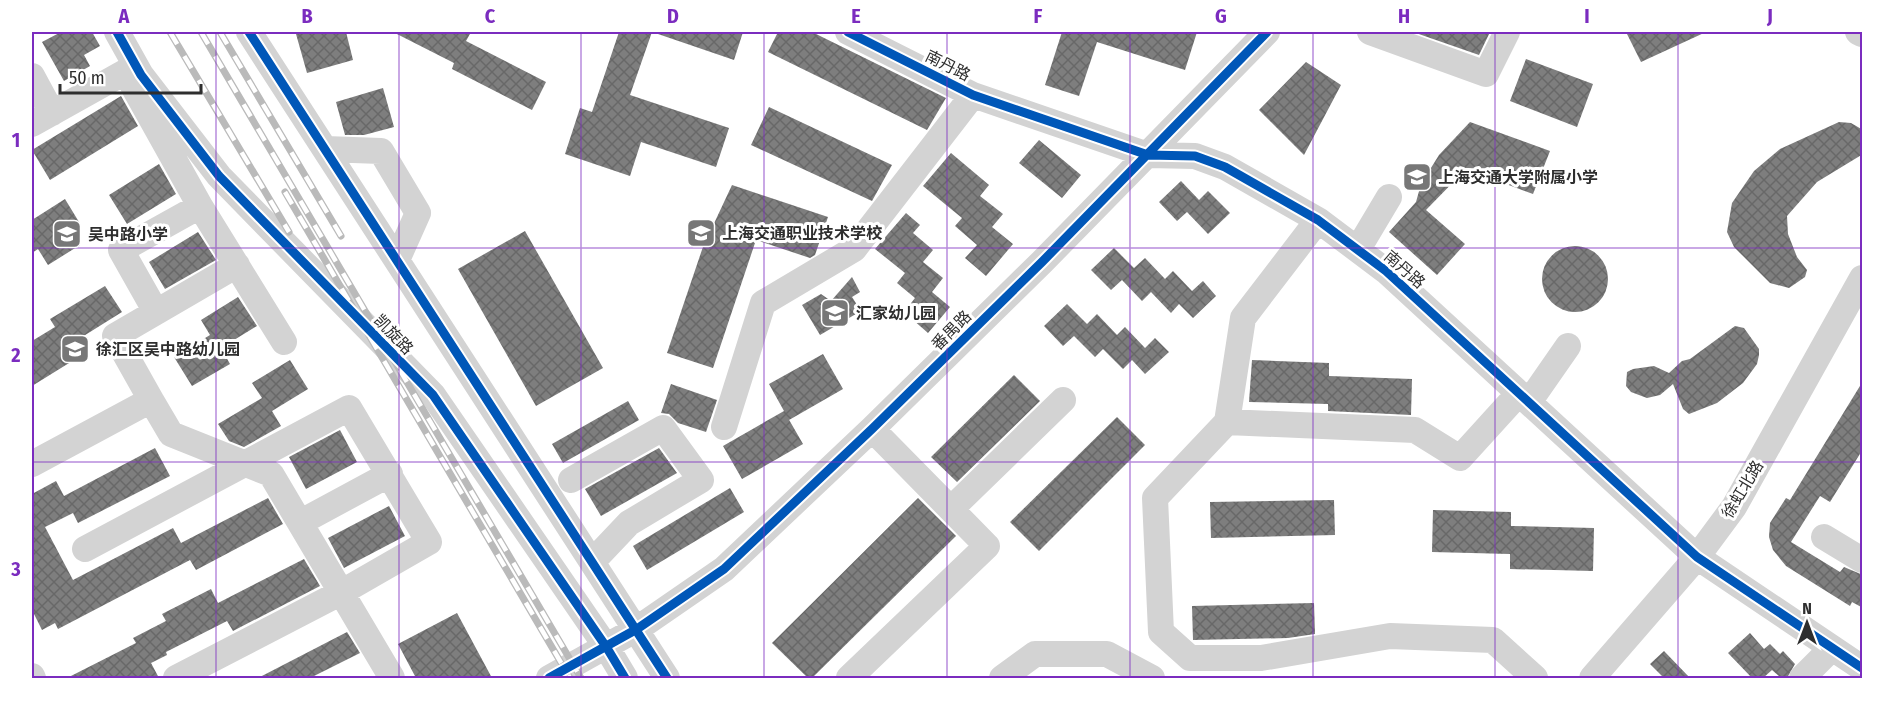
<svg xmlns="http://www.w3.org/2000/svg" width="1894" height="710" viewBox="0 0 1894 710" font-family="'Fira Sans Condensed','Noto Sans SC',sans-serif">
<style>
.building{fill:url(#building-cross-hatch)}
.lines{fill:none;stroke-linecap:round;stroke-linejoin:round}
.minor{stroke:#d3d3d3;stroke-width:26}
.rail-casing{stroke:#bababa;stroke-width:7}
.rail{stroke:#fff;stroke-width:4.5;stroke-dasharray:14;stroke-linecap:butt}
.cycleway-casing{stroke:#fff;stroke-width:13}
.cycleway{stroke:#0057b8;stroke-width:9}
.grid{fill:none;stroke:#7b2cbf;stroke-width:1.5;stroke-opacity:0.55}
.labels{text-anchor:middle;stroke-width:6;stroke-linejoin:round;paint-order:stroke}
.street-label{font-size:16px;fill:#2e2e2e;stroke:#fff}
.poi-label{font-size:16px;font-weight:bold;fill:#2e2e2e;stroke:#fff;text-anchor:start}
.neatline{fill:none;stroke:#7b2cbf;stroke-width:2}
.grid-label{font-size:20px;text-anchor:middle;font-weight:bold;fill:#7b2cbf}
</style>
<defs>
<pattern id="building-cross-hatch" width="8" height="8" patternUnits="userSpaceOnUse" patternTransform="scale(1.5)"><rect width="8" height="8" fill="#7e7e7e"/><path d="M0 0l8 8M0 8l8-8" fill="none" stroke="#686868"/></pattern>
</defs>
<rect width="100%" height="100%" fill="#fff"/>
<path class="building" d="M 61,32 L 92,32 L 100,46 L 84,55 L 90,66 L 64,81 L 42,42 Z
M 304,32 L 346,32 L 353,60 L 307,73 L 296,34 Z
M 393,32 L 471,32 L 466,41 L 546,82 L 532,110 L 452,69 L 454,63 Z
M 619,32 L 652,32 L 630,95 L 729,128 L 716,167 L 641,142 L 630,176 L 565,154 L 580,108 L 592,112 Z
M 658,32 L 743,32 L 734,60 L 658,34 Z
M 778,32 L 812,32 L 946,98 L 927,130 L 768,52 Z
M 1062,32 L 1197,32 L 1185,70 L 1097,42 L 1079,96 L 1045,85 Z
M 1413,32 L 1490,32 L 1479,55 Z
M 1626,32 L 1706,32 L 1641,62 Z
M 1526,59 L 1593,84 L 1577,127 L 1510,101 Z
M 1306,62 L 1341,85 L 1304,155 L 1259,110 Z
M 383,88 L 394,127 L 364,135 L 345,135 L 336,102 Z
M 121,96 L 138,126 L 50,180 L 32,150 Z
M 769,107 L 892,165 L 872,201 L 751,145 Z
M 1470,122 L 1550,151 L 1533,194 L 1466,169 L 1426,210 L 1465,244 L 1437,275 L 1389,232 L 1416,202 L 1421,184 L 1439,155 Z
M 1839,122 L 1851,123 L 1863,130 L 1863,154 L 1817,182 L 1787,216 L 1788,234 L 1797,257 L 1807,270 L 1805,277 L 1789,288 L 1770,283 L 1734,247 L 1727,232 L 1732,203 L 1754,171 L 1780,149 Z
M 1039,140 L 1081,175 L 1062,198 L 1019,163 Z
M 951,153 L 989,185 L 980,196 L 1003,214 L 992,227 L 1013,244 L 986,276 L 965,258 L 977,245 L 955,226 L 962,218 L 923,186 Z
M 159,164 L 176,194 L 127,224 L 109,195 Z
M 1181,181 L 1199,200 L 1208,191 L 1230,213 L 1208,234 L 1187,212 L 1177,221 L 1159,202 Z
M 732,185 L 828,217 L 815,255 L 810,258 L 756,240 L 713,368 L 667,353 L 708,232 L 710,232 Z
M 65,199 L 79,222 L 70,228 L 80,245 L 48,265 L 38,249 L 32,253 L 32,220 Z
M 906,213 L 920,225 L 913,233 L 933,250 L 923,262 L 943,278 L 932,292 L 950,307 L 928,333 L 904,312 L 915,298 L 897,283 L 905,273 L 875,249 Z
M 525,231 L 603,368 L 536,406 L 458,269 Z
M 198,232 L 216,260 L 165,289 L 149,262 Z
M1542 279a33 33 0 1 1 66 0a33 33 0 1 1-66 0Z
M 1114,248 L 1134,268 L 1145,258 L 1165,279 L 1173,271 L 1192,291 L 1203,281 L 1216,296 L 1193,318 L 1179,304 L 1171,313 L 1151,292 L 1142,301 L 1122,280 L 1111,290 L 1091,270 Z
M 852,277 L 860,292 L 852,297 L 861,311 L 820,335 L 802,305 L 821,294 L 831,301 Z
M 105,286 L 122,312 L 74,342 L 82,355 L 32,386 L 32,341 L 55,327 L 50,319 Z
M 238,297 L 257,326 L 221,348 L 230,364 L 192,386 L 174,357 L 210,335 L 201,320 Z
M 1067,304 L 1087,324 L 1097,314 L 1117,335 L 1125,327 L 1145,348 L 1155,338 L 1169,352 L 1145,374 L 1132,360 L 1123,369 L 1103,349 L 1095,357 L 1074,336 L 1063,346 L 1044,326 Z
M 1735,326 L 1744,328 L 1759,349 L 1759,355 L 1757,364 L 1743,383 L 1717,403 L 1689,414 L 1683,409 L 1673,384 L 1660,395 L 1647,398 L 1631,392 L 1626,386 L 1627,372 L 1633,369 L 1654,366 L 1669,373 L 1682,361 L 1690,359 Z
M 823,354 L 843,389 L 789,420 L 769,384 Z
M 290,360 L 308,389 L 272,411 L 281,426 L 244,447 L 229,441 L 218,424 L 262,398 L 252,383 Z
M 1252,360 L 1329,363 L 1329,376 L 1412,379 L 1411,415 L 1328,411 L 1328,404 L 1249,402 Z
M 1014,375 L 1040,401 L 957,482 L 931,457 Z
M 1863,381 L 1863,449 L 1830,502 L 1820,496 L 1791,542 L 1840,572 L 1844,567 L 1863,575 L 1863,608 L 1852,602 L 1850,606 L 1786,566 L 1773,550 L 1769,537 L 1770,523 L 1786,498 L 1790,500 Z
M 671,384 L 717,400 L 706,432 L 678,423 L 669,414 L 661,413 Z
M 628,401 L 639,420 L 563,463 L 552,444 Z
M 784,411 L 803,444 L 742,479 L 723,446 Z
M 1117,417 L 1145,445 L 1039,551 L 1010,522 Z
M 340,430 L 357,462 L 306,489 L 289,457 Z
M 155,448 L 170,476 L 78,523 L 73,513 L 45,527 L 73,580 L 173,528 L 181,543 L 268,498 L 283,524 L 196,570 L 190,560 L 58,629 L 55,623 L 42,630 L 32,610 L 32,494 L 56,481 L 64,496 Z
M 659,448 L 677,473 L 601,516 L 585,489 Z
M 730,488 L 744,512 L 647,570 L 633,546 Z
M 918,498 L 956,536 L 812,678 L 808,678 L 772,643 Z
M 1334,500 L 1335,535 L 1211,538 L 1210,502 Z
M 389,506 L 405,536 L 344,568 L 328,538 Z
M 1433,510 L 1511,512 L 1511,526 L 1594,528 L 1593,571 L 1510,569 L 1510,554 L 1432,552 Z
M 304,559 L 320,586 L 233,631 L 227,621 L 166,652 L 167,655 L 151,663 L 159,678 L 67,678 L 136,643 L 133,638 L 166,621 L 162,614 L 211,589 L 218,603 Z
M 1314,603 L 1315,634 L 1288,638 L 1193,640 L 1192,606 Z
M 457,613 L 492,678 L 416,678 L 398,644 Z
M 347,632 L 360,653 L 310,678 L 258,678 Z
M 1750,633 L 1764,649 L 1770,644 L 1780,654 L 1783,651 L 1795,664 L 1787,678 L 1781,678 L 1772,670 L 1763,678 L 1752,678 L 1728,653 Z
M 1664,651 L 1690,678 L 1664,678 L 1650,664 Z"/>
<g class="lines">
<path class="minor" d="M 117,32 L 141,75 L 219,176 L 433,395 L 607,648 L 625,678
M 249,32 L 667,678
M 848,32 L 973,95 L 1148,155 L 1195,156 L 1225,167 L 1318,220 L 1386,271 L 1697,557 L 1862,668
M 1370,32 L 1486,74 L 1507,32
M 1858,32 L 1862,34
M 32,76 L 52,113
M 133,86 L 200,206 L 284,342
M 32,124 L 125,72
M 325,149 L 381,151 L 418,213 L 397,260
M 1318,220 L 1243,318 L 1227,422 L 1415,430 L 1460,458 L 1519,393
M 1358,249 L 1389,197
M 156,312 L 121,250 L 200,206
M 151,400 L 171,434 L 271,474 L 392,678
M 1529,402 L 1568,346
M 1227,422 L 1155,498 L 1161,632 L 1190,658 L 1261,658 L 1390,636 L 1493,640 L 1535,678
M 724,427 L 763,303 L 854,249 L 973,95
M 32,464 L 151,400 L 115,336 L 237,265
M 571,480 L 663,428 L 701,480 L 629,523 L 593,561
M 952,508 L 1063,400
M 301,522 L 390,474
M 1824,537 L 1862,560
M 85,549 L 349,408 L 429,542 L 342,592 L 176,678
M 32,676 L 33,678
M 549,678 L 637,629 L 724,569 L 872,429 L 1042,262 L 1267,32
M 849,678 L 987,546 L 872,429
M 1002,678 L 1035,654 L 1107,654 L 1152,678
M 1592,678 L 1697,557 L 1734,507 L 1862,278
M 1802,678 L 1831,649"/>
<g class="rail-casing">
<path id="rail" d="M 170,32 L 289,232
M 201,32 L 581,678
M 220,32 L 341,236
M 285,192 L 570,678"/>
</g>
<use href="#rail" class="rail"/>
<g class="cycleway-casing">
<path id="cycleway" d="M 117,32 L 141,75 L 219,176 L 433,395 L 607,648 L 625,678
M 249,32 L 667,678
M 848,32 L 973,95 L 1148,155 L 1195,156 L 1225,167 L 1318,220 L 1386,271 L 1697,557 L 1862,668
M 549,678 L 637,629 L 724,569 L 872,429 L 1042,262 L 1267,32"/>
</g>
<use href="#cycleway" class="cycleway"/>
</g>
<path class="grid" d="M 216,32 L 216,678M 399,32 L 399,678M 581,32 L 581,678M 764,32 L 764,678M 947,32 L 947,678M 1130,32 L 1130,678M 1313,32 L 1313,678M 1495,32 L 1495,678M 1678,32 L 1678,678M 32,248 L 1862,248M 32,462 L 1862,462"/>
<defs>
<g id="school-square" transform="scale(1.5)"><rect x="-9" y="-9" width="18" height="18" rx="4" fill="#777" stroke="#fff"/><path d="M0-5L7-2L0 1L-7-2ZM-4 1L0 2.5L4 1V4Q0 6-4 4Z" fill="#fff"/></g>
</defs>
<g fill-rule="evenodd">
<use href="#school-square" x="1417" y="177"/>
<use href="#school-square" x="701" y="233"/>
<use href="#school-square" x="67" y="234"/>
<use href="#school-square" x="835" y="313"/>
<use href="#school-square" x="75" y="349"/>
</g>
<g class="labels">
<g class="street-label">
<text transform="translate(948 65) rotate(27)" y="6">南丹路</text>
<text transform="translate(1405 269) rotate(41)" y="6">南丹路</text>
<text transform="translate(951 330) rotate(-45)" y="6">番禺路</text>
<text transform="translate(394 334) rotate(46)" y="6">凯旋路</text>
<text transform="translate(1742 489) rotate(-59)" y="6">徐虹北路</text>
</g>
<g class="poi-label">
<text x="1438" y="183">上海交通大学附属小学</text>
<text x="722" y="239">上海交通职业技术学校</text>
<text x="88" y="240">吴中路小学</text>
<text x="856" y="319">汇家幼儿园</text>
<text x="96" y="355">徐汇区吴中路幼儿园</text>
</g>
</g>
<rect width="1894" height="710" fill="none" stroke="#ffffff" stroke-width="66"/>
<g transform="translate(1807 623)" stroke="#ffffff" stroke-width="4.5" paint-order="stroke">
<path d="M0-4.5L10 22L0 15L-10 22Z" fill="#2e2e2e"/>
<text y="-9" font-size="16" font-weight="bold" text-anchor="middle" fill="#2e2e2e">N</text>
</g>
<path d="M60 84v9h141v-9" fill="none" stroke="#2e2e2e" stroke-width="3"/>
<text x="69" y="84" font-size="18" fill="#2e2e2e" stroke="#ffffff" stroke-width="4.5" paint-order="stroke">50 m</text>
<rect x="33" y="33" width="1828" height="644" class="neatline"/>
<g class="grid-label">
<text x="124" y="23">A</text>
<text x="307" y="23">B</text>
<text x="490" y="23">C</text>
<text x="673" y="23">D</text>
<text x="856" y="23">E</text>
<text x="1038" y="23">F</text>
<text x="1221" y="23">G</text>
<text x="1404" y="23">H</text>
<text x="1587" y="23">I</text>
<text x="1770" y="23">J</text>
<text x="16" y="147">1</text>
<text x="16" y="362">2</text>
<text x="16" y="576">3</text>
</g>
</svg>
